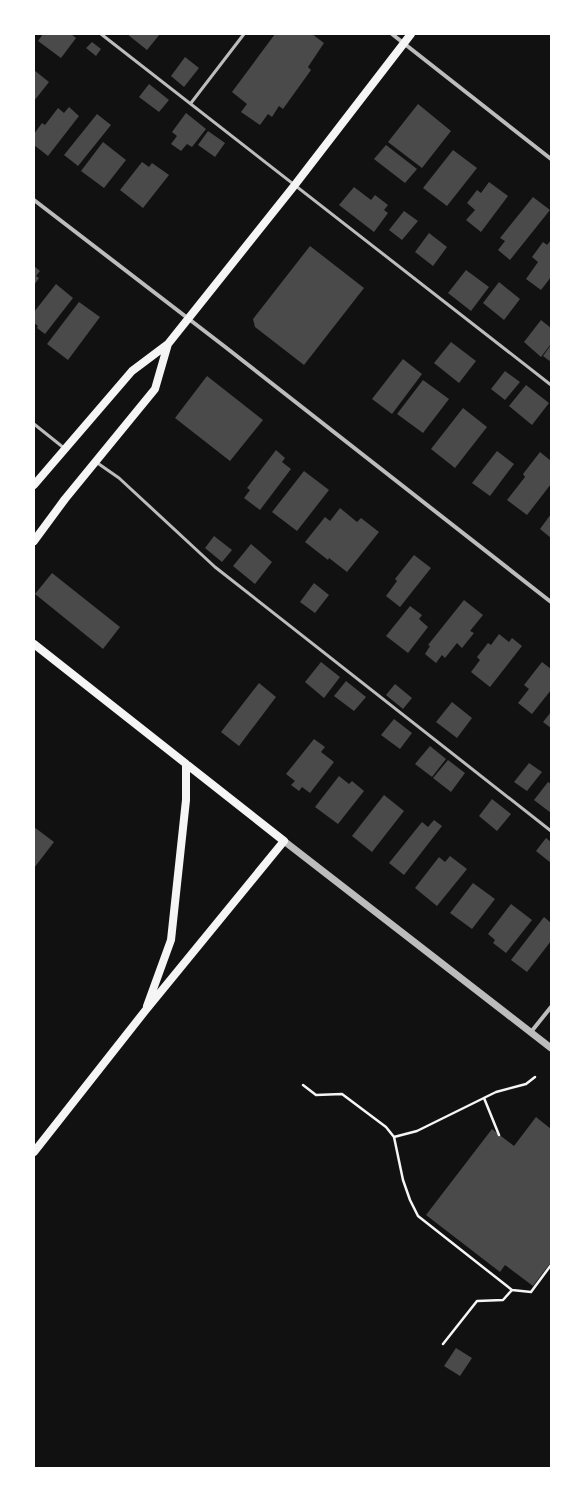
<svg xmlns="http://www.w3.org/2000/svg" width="585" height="1502" viewBox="0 0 585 1502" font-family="Karla,sans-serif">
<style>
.building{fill:#4a4a4a}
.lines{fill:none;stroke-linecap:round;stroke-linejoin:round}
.path{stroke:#f5f5f5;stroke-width:2.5}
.service{stroke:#bcbcbc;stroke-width:3}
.minor{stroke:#bcbcbc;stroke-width:4}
.tertiary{stroke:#bcbcbc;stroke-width:7}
.secondary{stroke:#f5f5f5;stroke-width:8}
</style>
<rect width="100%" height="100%" fill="#111"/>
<path class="building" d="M 43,34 L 71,34 L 76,38 L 61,58 L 38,41 Z
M 127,34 L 160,34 L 147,50 Z
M 275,34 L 312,34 L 324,43 L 308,67 L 311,70 L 283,109 L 279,106 L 272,117 L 268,114 L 260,125 L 241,112 L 247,104 L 232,92 Z
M 92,42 L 101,49 L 96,56 L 86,48 Z
M 185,57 L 199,68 L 184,87 L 171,76 Z
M 34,70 L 49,82 L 34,101 Z
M 149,84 L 169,100 L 159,112 L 139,97 Z
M 418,104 L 451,131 L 422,168 L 388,142 Z
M 69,107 L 79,116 L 48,156 L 34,145 L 34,134 L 42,123 L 45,125 L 58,108 L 64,113 Z
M 186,113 L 206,129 L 192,147 L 187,144 L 181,151 L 171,144 L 177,136 L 172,132 Z
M 97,114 L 111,125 L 78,166 L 64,155 Z
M 208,131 L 225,143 L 215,157 L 198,145 Z
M 103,142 L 126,160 L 104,188 L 81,171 Z
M 386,145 L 417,169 L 405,183 L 374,159 Z
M 453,150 L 477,168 L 447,206 L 423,188 Z
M 142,162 L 149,167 L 152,163 L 169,175 L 143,208 L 120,190 Z
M 489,182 L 508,196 L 481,232 L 466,220 L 475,210 L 467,203 L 477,190 L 481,193 Z
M 354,187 L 371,200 L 375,195 L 388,205 L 384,210 L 388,213 L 374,232 L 339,205 Z
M 533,197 L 550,210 L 510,260 L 498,250 L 505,241 L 500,238 Z
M 404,211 L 418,221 L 402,240 L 389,230 Z
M 429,233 L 447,247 L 433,266 L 415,252 Z
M 551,240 L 551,277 L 541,290 L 526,279 L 538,262 L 532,257 L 543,242 L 547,245 Z
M 310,246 L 364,288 L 304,365 L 255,327 L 253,319 Z
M 34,266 L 40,271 L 36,276 L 39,278 L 34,285 Z
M 466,270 L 489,287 L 471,311 L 448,293 Z
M 499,282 L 520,299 L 504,320 L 483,303 Z
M 56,284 L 73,298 L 45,334 L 37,328 L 38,326 L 34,323 L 34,312 Z
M 79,302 L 100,317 L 68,360 L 47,344 Z
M 541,320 L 551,328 L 551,344 L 541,357 L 524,342 Z
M 451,342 L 476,361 L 459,383 L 434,363 Z
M 551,345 L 551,362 L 543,356 Z
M 403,359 L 422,374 L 392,414 L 372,399 Z
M 505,371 L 520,382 L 505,400 L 491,389 Z
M 207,376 L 263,420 L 230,461 L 175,418 Z
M 423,380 L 449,399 L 423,433 L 397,414 Z
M 526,385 L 549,403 L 532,425 L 509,406 Z
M 463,408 L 487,427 L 455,468 L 431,449 Z
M 276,450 L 285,458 L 282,462 L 291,469 L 260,510 L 244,498 L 250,490 L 247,488 Z
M 497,451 L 514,464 L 490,496 L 472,483 Z
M 540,452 L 551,461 L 551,484 L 527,515 L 507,500 L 525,477 L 523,474 Z
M 304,471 L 329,490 L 297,531 L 272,512 Z
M 340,508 L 357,522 L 361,518 L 379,532 L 347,572 L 329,558 L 328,560 L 305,542 L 325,517 L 330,521 Z
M 551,514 L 551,538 L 540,529 Z
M 214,536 L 232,550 L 222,562 L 205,548 Z
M 251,544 L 272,562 L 255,584 L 233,566 Z
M 414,555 L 431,568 L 400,607 L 386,596 L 397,581 L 395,579 Z
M 52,573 L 120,627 L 103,649 L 35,594 Z
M 314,583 L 329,595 L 315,613 L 300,602 Z
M 464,600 L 483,615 L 470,631 L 474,633 L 462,648 L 457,643 L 445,658 L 442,655 L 436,663 L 425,654 L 430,646 L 428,645 Z
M 410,606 L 422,615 L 419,619 L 428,627 L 408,653 L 386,636 Z
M 499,634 L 509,642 L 512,638 L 522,646 L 490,687 L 471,672 L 480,660 L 477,657 L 488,643 L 491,645 Z
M 321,662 L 340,677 L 324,698 L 305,682 Z
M 542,662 L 551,669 L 551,690 L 532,714 L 518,703 L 529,689 L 524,685 Z
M 346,681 L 366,697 L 354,711 L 334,696 Z
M 259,683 L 276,697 L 239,746 L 221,732 Z
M 395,684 L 412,698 L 403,709 L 386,695 Z
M 452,702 L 472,718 L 457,738 L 436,722 Z
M 551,712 L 551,728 L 543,722 Z
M 394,719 L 412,733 L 400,749 L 381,735 Z
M 314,739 L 325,747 L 321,752 L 334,762 L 310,793 L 302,787 L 299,791 L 291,785 L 295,781 L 286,774 Z
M 430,746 L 446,759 L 432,777 L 415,764 Z
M 448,760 L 465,773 L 451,792 L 433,778 Z
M 529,763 L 542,772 L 527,791 L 514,782 Z
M 339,776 L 349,784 L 352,781 L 364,791 L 338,824 L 315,807 Z
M 548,782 L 551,784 L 551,813 L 534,800 Z
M 384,795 L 404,811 L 372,852 L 352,836 Z
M 492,799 L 511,814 L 497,831 L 479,816 Z
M 434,820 L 442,826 L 404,875 L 389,863 L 422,822 L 428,827 Z
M 34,827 L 54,842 L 34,868 Z
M 546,838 L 551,842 L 551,863 L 536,851 Z
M 450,856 L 467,869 L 437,906 L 415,888 L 439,857 L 445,862 Z
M 473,883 L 495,899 L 472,929 L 450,913 Z
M 511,904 L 532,920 L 506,953 L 493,943 L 495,940 L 488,934 Z
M 544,917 L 551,923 L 551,941 L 527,972 L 511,960 Z
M 536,1117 L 551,1129 L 551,1262 L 533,1286 L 505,1265 L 500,1272 L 426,1215 L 492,1129 L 514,1146 Z
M 456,1348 L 472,1358 L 460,1376 L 444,1366 Z"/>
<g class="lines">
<path class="path" d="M 303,1085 L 316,1095 L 342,1094 L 386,1127 L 394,1137 L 403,1180 L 410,1200 L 418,1216 L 512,1290
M 484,1098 L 499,1135
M 394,1137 L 417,1131 L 496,1092 L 526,1084 L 535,1077
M 443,1344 L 477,1301 L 503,1300 L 512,1290 L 531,1292 L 551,1265"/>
<path class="service" d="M 101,34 L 551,385
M 191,103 L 244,34
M 34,424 L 64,448
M 96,462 L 119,478 L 215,567 L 551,831"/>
<path class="minor" d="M 392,34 L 551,159
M 34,200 L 224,346 L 551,602
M 531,1032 L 551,1007"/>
<path class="tertiary" d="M 284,841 L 551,1048"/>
<path class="secondary" d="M 34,485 L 132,371 L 168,344 L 294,186 L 411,34
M 34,541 L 65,499 L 155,389 L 168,344
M 34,644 L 284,841 L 145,1011 L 34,1152
M 147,1006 L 171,940 L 186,800 L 186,764"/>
</g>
<rect width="585" height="1502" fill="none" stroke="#ffffff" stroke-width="70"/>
</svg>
